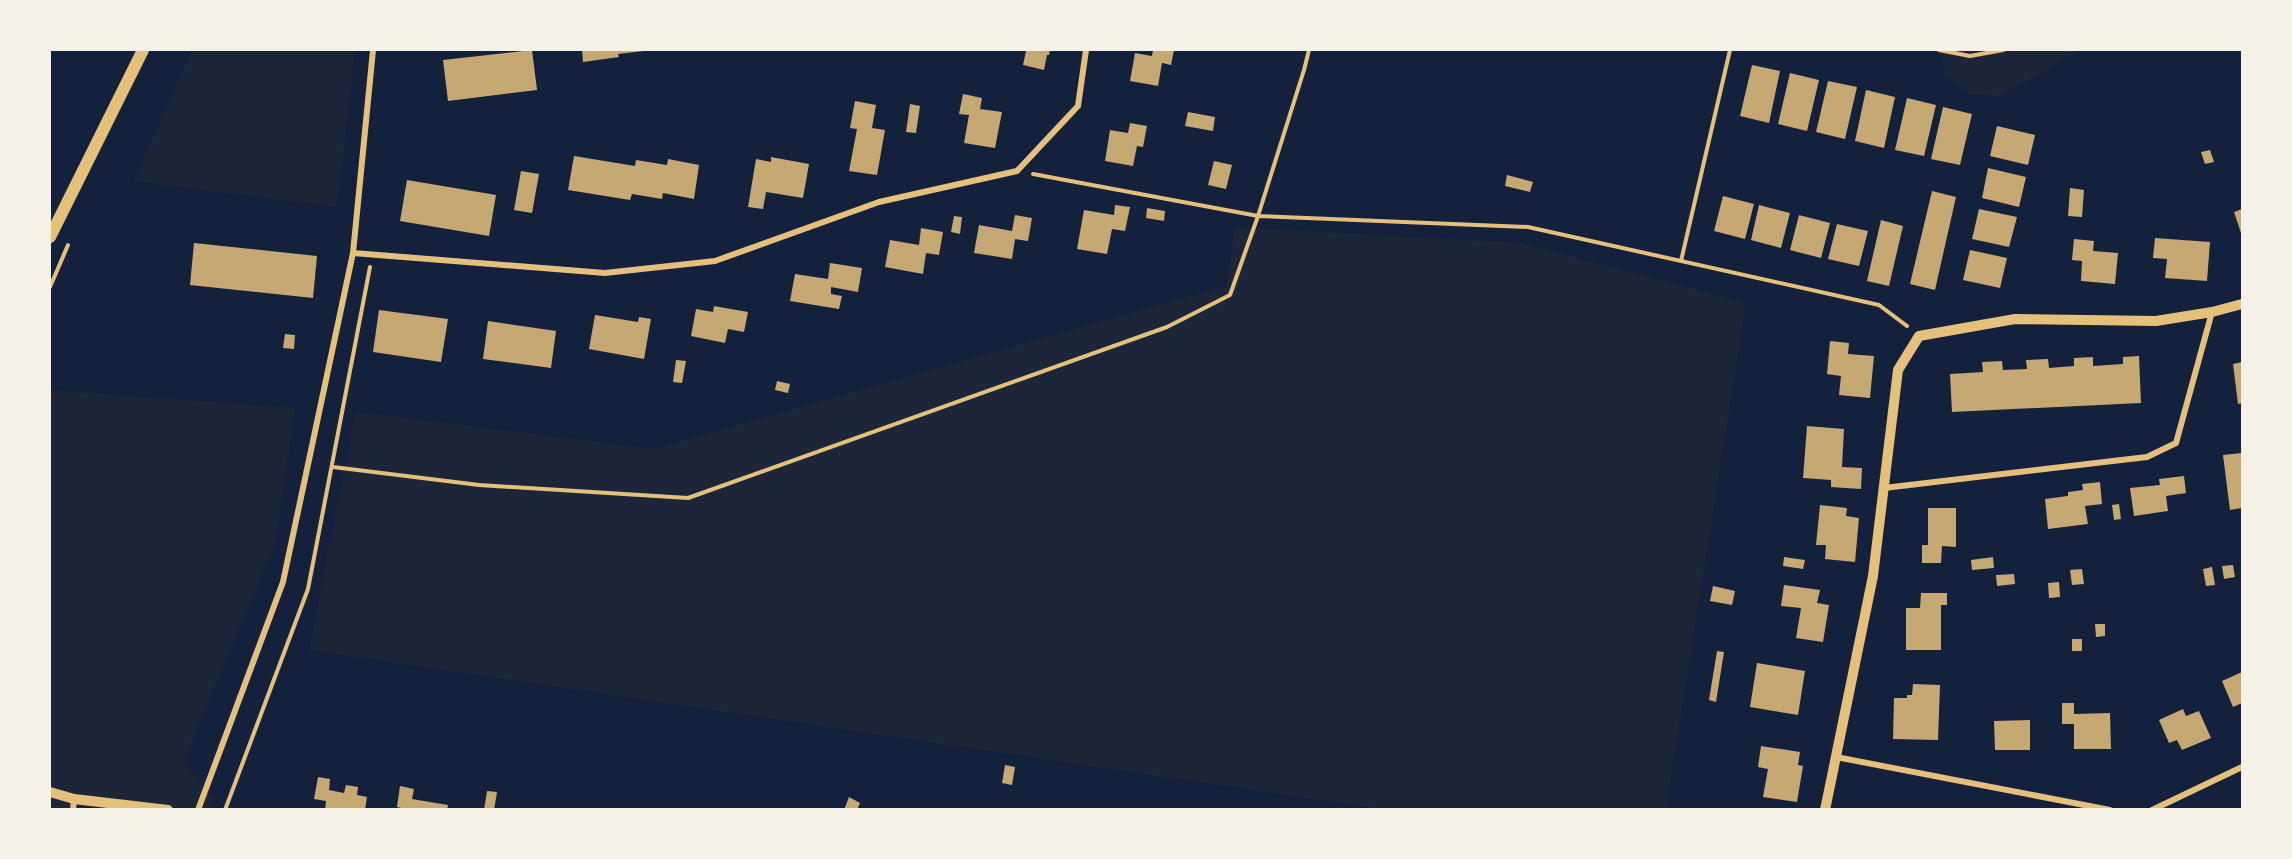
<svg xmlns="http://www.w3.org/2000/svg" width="2292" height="859" viewBox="0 0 2292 859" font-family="'Open Sans',sans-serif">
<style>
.green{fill:#1d2539}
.building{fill:#c6a872}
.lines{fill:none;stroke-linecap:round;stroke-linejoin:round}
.path{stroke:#e5c07b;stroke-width:4}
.minor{stroke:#e5c07b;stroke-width:6}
.tertiary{stroke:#e5c07b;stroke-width:10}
.secondary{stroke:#e5c07b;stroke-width:12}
</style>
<rect width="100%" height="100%" fill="#14213d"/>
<path class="green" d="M 192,50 L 355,50 L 337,207 L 134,181 Z
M 1940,50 L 2077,50 L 2073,54 L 2001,96 L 1969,94 L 1944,75 Z
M 1235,227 L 1522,243 L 1746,303 L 1666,809 L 1381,809 L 309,650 L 356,412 L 654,449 L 1226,286 Z
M 50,390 L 295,408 L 275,544 L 183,762 L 214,799 L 212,809 L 50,809 Z"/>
<path class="building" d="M 532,50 L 537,90 L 448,101 L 443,60 Z
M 582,50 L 644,50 L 644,51 L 618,54 L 619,57 L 583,62 Z
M 1021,50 L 1050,50 L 1049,55 L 1047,55 L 1044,70 L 1023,65 L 1026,51 Z
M 1153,50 L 1174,50 L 1171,65 L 1162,63 L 1158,86 L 1130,81 L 1135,53 L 1152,56 Z
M 1752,65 L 1780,71 L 1769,123 L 1740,116 Z
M 1790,73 L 1819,80 L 1807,131 L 1778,124 Z
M 1828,81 L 1857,87 L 1845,139 L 1816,132 Z
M 1866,90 L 1895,97 L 1884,148 L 1855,141 Z
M 963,94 L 982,98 L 980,109 L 1002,112 L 995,148 L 964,143 L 969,115 L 959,114 Z
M 1907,98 L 1936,105 L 1924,156 L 1895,150 Z
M 855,101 L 876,105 L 872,128 L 885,130 L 877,175 L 849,171 L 857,129 L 850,128 Z
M 910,104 L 920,106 L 916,133 L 906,132 Z
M 1943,107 L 1972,114 L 1960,165 L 1931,159 Z
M 1188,112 L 1215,117 L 1213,131 L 1185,126 Z
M 1130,123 L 1147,126 L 1143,147 L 1137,146 L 1133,166 L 1105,161 L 1110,130 L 1128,133 Z
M 1997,126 L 2035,135 L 2028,165 L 1990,156 Z
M 2210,150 L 2214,162 L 2205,164 L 2201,152 Z
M 574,156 L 635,166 L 636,160 L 667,165 L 668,159 L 699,165 L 694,199 L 663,193 L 662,199 L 632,194 L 630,200 L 568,190 Z
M 771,157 L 809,164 L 803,198 L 766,192 L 763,209 L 748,207 L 756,159 L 771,162 Z
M 1214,161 L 1232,165 L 1226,189 L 1208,185 Z
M 1988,168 L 2026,177 L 2019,207 L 1982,198 Z
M 521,171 L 539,174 L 532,213 L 514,210 Z
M 1507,175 L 1533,182 L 1530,192 L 1505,186 Z
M 407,180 L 496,195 L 489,236 L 400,221 Z
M 2070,188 L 2084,190 L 2082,217 L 2068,216 Z
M 1932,191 L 1956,197 L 1935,290 L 1910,284 Z
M 1723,196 L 1754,204 L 1745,239 L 1714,231 Z
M 1115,205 L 1130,207 L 1125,231 L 1112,229 L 1107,254 L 1077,249 L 1084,210 L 1114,215 Z
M 1759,205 L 1790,213 L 1781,248 L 1751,240 Z
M 1147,208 L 1165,211 L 1164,221 L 1146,218 Z
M 1979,209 L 2017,217 L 2009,247 L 1972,239 Z
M 2242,209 L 2242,236 L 2234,212 Z
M 1015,215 L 1032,218 L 1028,241 L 1015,239 L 1012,259 L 974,253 L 979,225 L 1012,231 Z
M 1799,215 L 1830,223 L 1821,258 L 1790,250 Z
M 954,216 L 962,217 L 960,234 L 951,232 Z
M 1881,220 L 1903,226 L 1889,286 L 1867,281 Z
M 1837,224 L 1868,231 L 1859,266 L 1828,259 Z
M 921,228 L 943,232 L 939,255 L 926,253 L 923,274 L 885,267 L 890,240 L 919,245 Z
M 2155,238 L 2210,242 L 2207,281 L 2165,278 L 2167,259 L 2153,258 Z
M 2074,239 L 2094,241 L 2093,251 L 2118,253 L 2115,284 L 2081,281 L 2082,261 L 2072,260 Z
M 194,243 L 317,256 L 313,298 L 190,285 Z
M 1970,250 L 2007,258 L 2000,288 L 1963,280 Z
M 830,263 L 862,268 L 858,292 L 831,287 L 831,294 L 842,296 L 839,309 L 790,301 L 795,274 L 828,279 Z
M 714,306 L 748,312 L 744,332 L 728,329 L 725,343 L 691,336 L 696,309 L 713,312 Z
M 379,310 L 448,319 L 441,362 L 373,352 Z
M 595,315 L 638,322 L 639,317 L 651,319 L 644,359 L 589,349 Z
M 488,321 L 556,331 L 551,368 L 483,359 Z
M 285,334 L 295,335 L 294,349 L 283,348 Z
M 1830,341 L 1849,343 L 1848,354 L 1874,356 L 1870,398 L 1839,395 L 1841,376 L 1827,374 Z
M 2139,356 L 2141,403 L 1952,412 L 1950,374 L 1983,372 L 1982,362 L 2002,361 L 2003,370 L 2027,369 L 2026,360 L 2048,359 L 2049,368 L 2074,366 L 2074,358 L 2093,357 L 2093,366 L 2123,364 L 2123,357 Z
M 676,360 L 686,361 L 682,383 L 673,382 Z
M 2242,362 L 2242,403 L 2238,404 L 2233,364 Z
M 777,381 L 790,384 L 788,393 L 775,390 Z
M 1807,426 L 1844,429 L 1842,467 L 1862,468 L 1861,489 L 1831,487 L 1831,480 L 1803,478 Z
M 2242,453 L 2242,508 L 2230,510 L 2223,455 Z
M 2184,476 L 2186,493 L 2166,496 L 2168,511 L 2134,516 L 2130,488 L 2160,485 L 2159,479 Z
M 2100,482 L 2102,504 L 2085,506 L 2088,524 L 2048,529 L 2045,499 L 2068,496 L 2068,492 L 2083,490 L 2082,484 Z
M 2119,504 L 2121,519 L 2114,520 L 2112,505 Z
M 1820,505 L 1847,508 L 1846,516 L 1859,518 L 1855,562 L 1825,559 L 1826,545 L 1816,545 Z
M 1928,508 L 1956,508 L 1956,547 L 1942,546 L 1941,563 L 1922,563 L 1922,545 L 1928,545 Z
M 1784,557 L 1805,560 L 1803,569 L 1783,566 Z
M 1993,557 L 1994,568 L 1972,570 L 1971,560 Z
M 2233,565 L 2235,577 L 2224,579 L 2222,566 Z
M 2212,567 L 2215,585 L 2206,586 L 2203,569 Z
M 2082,569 L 2084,584 L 2072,585 L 2070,570 Z
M 2014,574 L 2015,584 L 1997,586 L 1996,575 Z
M 2059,582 L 2060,597 L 2049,598 L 2048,583 Z
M 1784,585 L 1820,590 L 1817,603 L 1829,605 L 1823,642 L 1796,638 L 1801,608 L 1781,606 Z
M 1713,586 L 1735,591 L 1732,605 L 1710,601 Z
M 1921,593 L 1947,593 L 1947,605 L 1941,605 L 1941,650 L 1906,650 L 1906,608 L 1920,608 Z
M 2095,624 L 2105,624 L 2105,636 L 2096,637 Z
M 2072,639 L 2082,639 L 2082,651 L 2072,651 Z
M 1717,651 L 1724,652 L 1716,702 L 1709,700 Z
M 1757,663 L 1805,671 L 1798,715 L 1750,707 Z
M 2242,672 L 2242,703 L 2233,707 L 2222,681 Z
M 1913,684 L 1940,685 L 1938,740 L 1893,739 L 1894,698 L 1907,698 L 1907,695 L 1912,695 Z
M 2062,703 L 2074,703 L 2074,714 L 2110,713 L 2111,749 L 2074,749 L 2074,724 L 2062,724 Z
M 2183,709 L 2186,716 L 2199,711 L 2211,738 L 2182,750 L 2177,740 L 2169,743 L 2159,720 Z
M 2030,720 L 2030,750 L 1995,750 L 1994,721 Z
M 1761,746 L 1800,752 L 1798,765 L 1803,766 L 1797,802 L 1763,797 L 1768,769 L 1758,767 Z
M 1005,765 L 1015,767 L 1012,785 L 1002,783 Z
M 318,777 L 330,779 L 329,790 L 344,793 L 346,785 L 358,787 L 357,795 L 367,797 L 365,810 L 325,810 L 326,801 L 314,799 Z
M 400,786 L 414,789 L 412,799 L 448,805 L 447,810 L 409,810 L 397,807 Z
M 487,791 L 497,792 L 494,810 L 484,810 Z
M 849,797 L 860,803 L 857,810 L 844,810 Z"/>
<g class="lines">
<path class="path" d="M 1939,50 L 1970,56 L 2003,50
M 1033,174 L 1258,216 L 1304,70 L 1309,50
M 1681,261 L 1730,50
M 50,287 L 68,245
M 333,467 L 479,485 L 688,498 L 1167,327 L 1230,295 L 1258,216 L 1528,227 L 1879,305 L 1907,326
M 225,810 L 308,589 L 370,267"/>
<path class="minor" d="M 353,253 L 605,273 L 715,261 L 879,202 L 1017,171 L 1078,106 L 1086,50
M 1884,488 L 2147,457 L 2176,443 L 2212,312
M 1836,757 L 2110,810
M 73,810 L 74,799
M 198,810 L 283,582 L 353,253 L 373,50
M 2152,810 L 2242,767"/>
<path class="tertiary" d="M 50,792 L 74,799 L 168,810
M 1825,810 L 1873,576 L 1898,370 L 1919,336 L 2015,319 L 2156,321 L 2212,312 L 2242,304"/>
<path class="secondary" d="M 50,237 L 143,50"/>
</g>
<rect width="2292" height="859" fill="none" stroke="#f6f1e7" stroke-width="102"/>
</svg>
